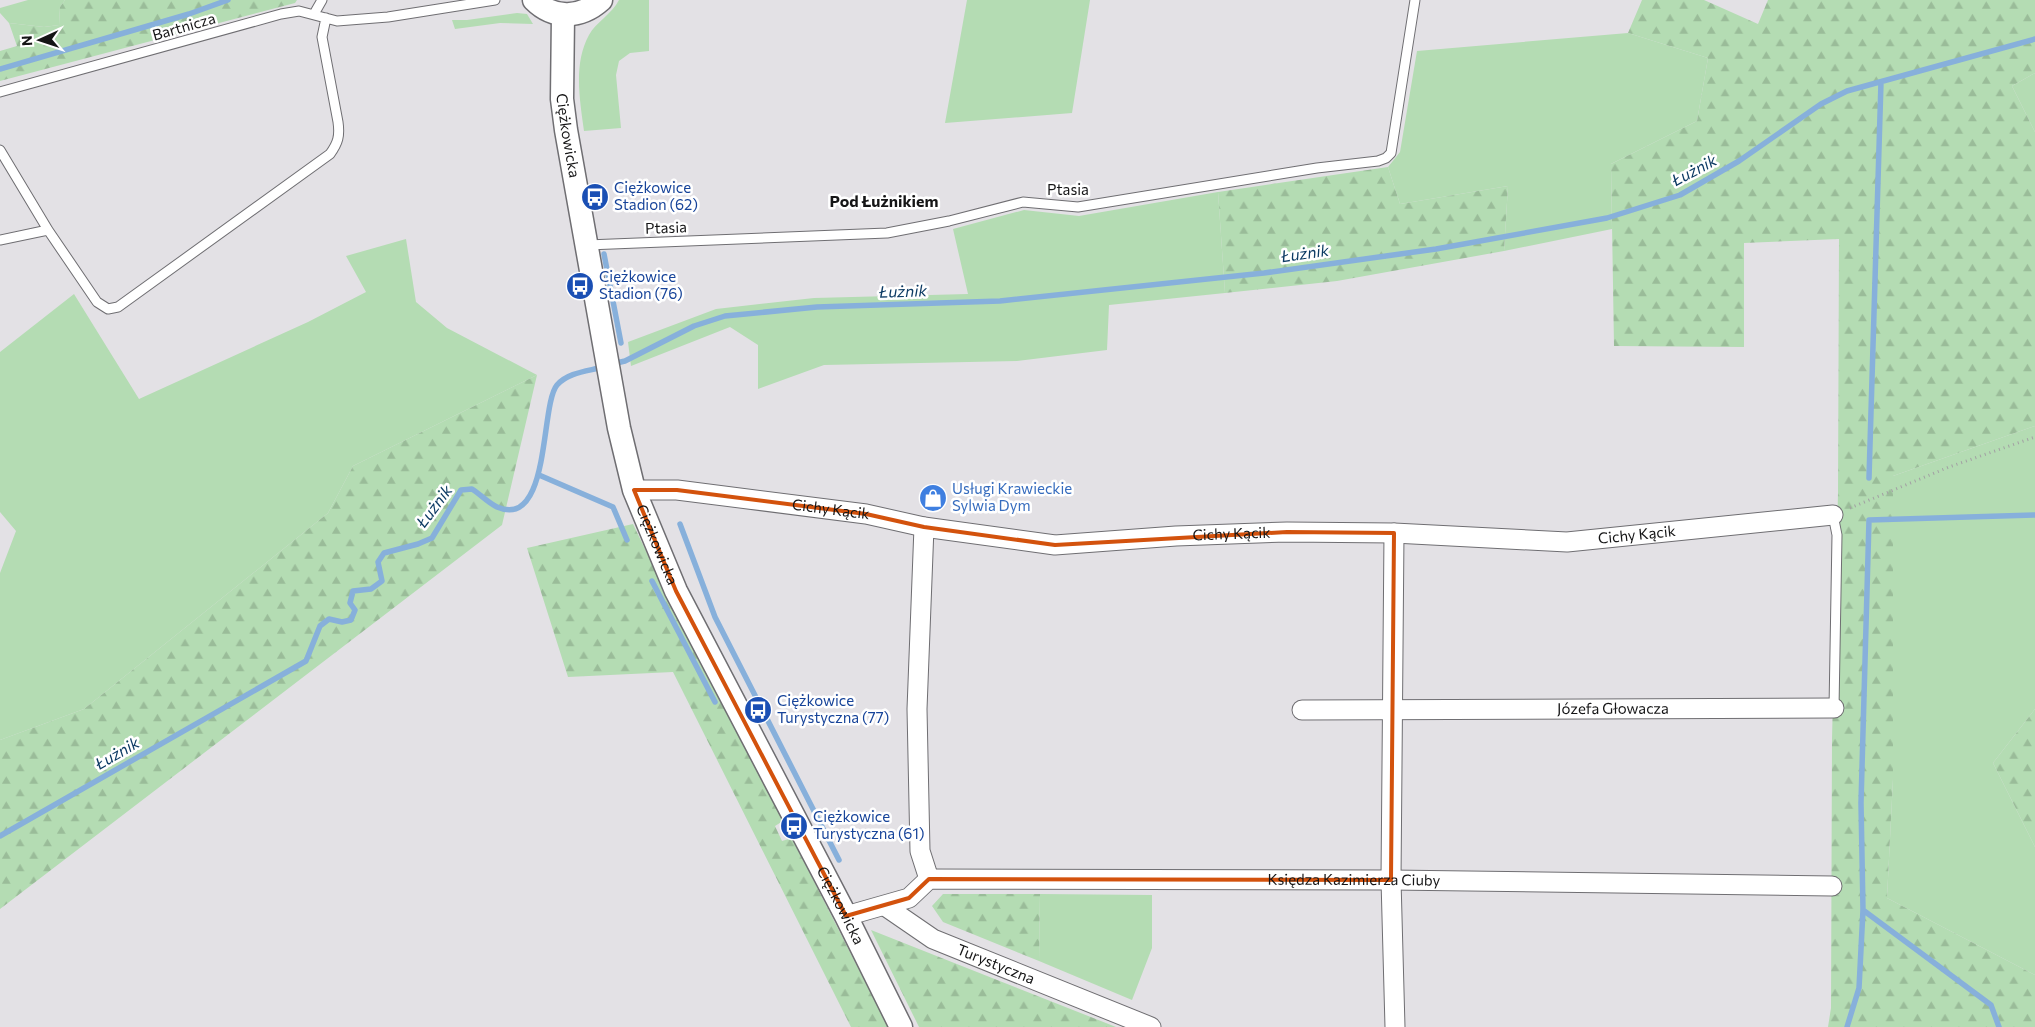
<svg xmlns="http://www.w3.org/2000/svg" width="2035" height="1027" viewBox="0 0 2035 1027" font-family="Commissioner,sans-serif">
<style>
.grass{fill:#b4dcb3}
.forest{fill:url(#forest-firs)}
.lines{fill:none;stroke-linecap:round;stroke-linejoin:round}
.stream{stroke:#87b0db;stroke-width:5.5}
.service-casing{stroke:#6f6e72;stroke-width:11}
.minor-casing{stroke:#6f6e72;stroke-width:21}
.tertiary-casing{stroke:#6f6e72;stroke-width:25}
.path{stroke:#a2a0a3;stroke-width:3;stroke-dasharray:1 4;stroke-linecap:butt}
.service{stroke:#fff;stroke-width:9}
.minor{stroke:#fff;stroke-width:19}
.tertiary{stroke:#fff;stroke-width:22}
.marked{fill:none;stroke:#d3520d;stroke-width:4;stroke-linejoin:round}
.labels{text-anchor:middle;stroke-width:5;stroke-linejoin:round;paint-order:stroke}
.street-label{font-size:15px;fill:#151516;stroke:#fff}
.transit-label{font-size:15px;fill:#164399;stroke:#fff;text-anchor:start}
.shop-label{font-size:15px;fill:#366cbe;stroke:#fff;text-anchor:start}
.water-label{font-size:16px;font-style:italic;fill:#0c3a63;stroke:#fff}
.neighbourhood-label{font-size:16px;font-weight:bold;fill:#151516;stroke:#fff}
</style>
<defs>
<pattern id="forest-firs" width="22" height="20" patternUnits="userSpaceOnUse" patternTransform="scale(1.25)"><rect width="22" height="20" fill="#b4dcb3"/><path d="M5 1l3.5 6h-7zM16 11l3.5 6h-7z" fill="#9abc99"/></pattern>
</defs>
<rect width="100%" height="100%" fill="#e3e1e5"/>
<path class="grass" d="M 28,0 L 65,0 L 60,7 L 59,25 L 44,27 L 9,23 L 0,13 L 0,8 Z
M 619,0 L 649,0 L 649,51 L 630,53 L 619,61 L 616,75 L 621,128 L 584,131 C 580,101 573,64 589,35 C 596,22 612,14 619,0 Z
M 967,0 L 1090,0 L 1072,113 L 945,123 Z
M 517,13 L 527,14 L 533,24 L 500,23 L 455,29 L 452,20 L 467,20 Z
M 1628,33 L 1708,58 L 1697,121 L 1611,164 L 1612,229 L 1504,251 L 1508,186 L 1400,204 L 1388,167 L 1400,152 L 1417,51 Z
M 2035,73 L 2035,132 L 2012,86 Z
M 1218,192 L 1225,293 L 1109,305 L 1107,350 L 1017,361 L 824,365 L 758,389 L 758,345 L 730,327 L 631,366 L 628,342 L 716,309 L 814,298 L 968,294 L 953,229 L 1024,210 L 1079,216 Z
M 406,239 L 416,302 L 447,328 L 537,375 L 353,466 L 328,513 L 84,709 L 0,740 L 0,573 L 16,531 L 0,512 L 0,352 L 74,294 L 139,399 L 308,322 L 366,292 L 346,256 Z
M 2035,426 L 2035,709 L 1993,763 L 2035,847 L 2035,975 L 1887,898 L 1893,779 L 1893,476 Z
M 1040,894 L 1152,895 L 1152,948 L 1132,1000 L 1039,961 Z"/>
<path class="forest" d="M 65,0 L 297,0 L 295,3 L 0,81 L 0,51 L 17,46 L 9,23 L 44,27 L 59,25 L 60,7 Z
M 1642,0 L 1704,0 L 1758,24 L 1768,0 L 2035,0 L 2035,73 L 2012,86 L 2035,132 L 2035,426 L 1893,476 L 1893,779 L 1887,898 L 2035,975 L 2035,1027 L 1828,1027 L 1831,1008 L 1832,739 L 1838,493 L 1839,239 L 1744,243 L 1744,347 L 1614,346 L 1611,164 L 1697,121 L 1708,58 L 1628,33 Z
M 1388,167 L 1400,204 L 1508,186 L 1504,251 L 1337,281 L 1225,293 L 1218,192 Z
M 537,375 L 502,525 L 0,909 L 0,740 L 84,709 L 328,513 L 353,466 Z
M 633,524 L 699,661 L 783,821 L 775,826 L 782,841 L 792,838 L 888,1027 L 851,1027 L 673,672 L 568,677 L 527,548 Z
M 2035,709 L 2035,847 L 1993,763 Z
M 943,894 L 1040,894 L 1039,961 L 943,922 L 932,906 Z
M 871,930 L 1116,1027 L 919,1027 Z"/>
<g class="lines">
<path class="stream" d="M 0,69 L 189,14 L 228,0
M 604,254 L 621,343
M 612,364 L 625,361 L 694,326 L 725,316 L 817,307 L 1000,301 L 1264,273 L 1436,249 L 1607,218 L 1680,195 L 1739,161 L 1821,104 L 1847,91 L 2035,39
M 539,475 L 613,507 L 627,540
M 1869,478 L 1881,82
M 680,524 L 715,617 L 839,860
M 652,581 L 715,702
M 0,836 L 306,661 L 320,626 L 329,619 L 342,622 L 351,620 L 355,610 L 350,603 L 353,591 L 371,589 L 382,581 L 378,562 L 384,553 L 418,544 L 432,538 L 461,490 L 472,489 C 480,494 488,503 497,507 C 551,530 540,405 557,385 C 568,372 589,371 603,367
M 1863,910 L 1991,1005 L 1999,1027
M 1847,1027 L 1859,988 L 1863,910 L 1861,803 L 1869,520 L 2035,515"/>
<g class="service-casing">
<path id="service" d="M 314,14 L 322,0
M 0,92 L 281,14 L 299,11 L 337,21 L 388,17 L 495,0
M 0,150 L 48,230 L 97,302 L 108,309 L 118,307 L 330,154 C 338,143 340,136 338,122 L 322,37 L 326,18
M 0,240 L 48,230
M 587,245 L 887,233 L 949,221 L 1023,202 L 1078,207 L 1317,168 L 1378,161 L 1386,158 L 1391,153 L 1415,0
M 1833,515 L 1837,535 L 1834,708"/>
</g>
<g class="minor-casing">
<g id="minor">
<path id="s1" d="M 634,490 L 677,490 L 866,514 L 924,527 L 1055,545 L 1176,536 L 1287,532 L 1394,533 L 1567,542 L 1833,515"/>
<path d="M 924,527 L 917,709 L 920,851 L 929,879"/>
<path d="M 1394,533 L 1391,880 L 1395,1027"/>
<path id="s2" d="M 1302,710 L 1834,708"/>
<path id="s3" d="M 885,906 L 933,939 L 1151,1027"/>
<path id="s4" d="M 846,916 L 909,898 L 929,879 L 1391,880 L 1832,886"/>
</g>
</g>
<g class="tertiary-casing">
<g id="tertiary">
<path d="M 534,0 C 554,20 581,18 601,0"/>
<path id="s5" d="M 563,15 L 562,99 L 566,130 L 619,428 L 634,490 L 676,591 L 846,916 L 901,1027"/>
</g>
</g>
<path class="path" d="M 1850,508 L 1949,467 L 2035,437"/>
<use href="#service" class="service"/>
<use href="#minor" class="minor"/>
<use href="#tertiary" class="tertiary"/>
</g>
<path class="marked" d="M 634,490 L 677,490 L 866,514 L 924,527 L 1055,545 L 1287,532 L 1394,533 L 1391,880 L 929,879 L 909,898 L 846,916 L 676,591 Z"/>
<defs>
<g id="bus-disc" transform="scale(1.4375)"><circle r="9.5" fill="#1a4fb4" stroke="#fff"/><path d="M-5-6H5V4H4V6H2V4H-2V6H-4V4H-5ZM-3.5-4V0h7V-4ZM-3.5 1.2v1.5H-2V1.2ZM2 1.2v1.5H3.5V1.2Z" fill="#fff"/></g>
<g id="shop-disc" transform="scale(1.4375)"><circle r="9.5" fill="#3f7fe0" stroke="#fff"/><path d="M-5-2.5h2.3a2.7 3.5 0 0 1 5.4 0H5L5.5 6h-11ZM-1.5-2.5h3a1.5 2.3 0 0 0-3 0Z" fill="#fff"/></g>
</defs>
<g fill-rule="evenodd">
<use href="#bus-disc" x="595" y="197"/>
<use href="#bus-disc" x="580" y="286"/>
<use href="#shop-disc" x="933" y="498"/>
<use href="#bus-disc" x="758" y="710"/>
<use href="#bus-disc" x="794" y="826"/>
</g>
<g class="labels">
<g class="street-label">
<text transform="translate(184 27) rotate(-16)" y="5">Bartnicza</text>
<text dy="5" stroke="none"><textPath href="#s5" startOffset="121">Ciężkowicka</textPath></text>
<text x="1068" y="195">Ptasia</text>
<text transform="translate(666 228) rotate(-2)" y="5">Ptasia</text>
<text dy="5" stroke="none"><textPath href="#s1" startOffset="198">Cichy Kącik</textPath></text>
<text dy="5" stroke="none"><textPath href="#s1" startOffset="602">Cichy Kącik</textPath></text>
<text dy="5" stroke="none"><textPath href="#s1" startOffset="1008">Cichy Kącik</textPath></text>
<text dy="5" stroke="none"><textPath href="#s5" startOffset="541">Ciężkowicka</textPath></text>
<text dy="5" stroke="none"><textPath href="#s2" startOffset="311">Józefa Głowacza</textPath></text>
<text dy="5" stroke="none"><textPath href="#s4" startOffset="518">Księdza Kazimierza Ciuby</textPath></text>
<text dy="5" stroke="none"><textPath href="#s5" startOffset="946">Ciężkowicka</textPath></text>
<text dy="5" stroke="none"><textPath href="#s3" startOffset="126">Turystyczna</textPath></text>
</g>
<g class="transit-label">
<text x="614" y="193">Ciężkowice<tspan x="614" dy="17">Stadion (62)</tspan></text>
<text x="599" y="282">Ciężkowice<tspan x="599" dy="17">Stadion (76)</tspan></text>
<text x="777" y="706">Ciężkowice<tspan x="777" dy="17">Turystyczna (77)</tspan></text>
<text x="813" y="822">Ciężkowice<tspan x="813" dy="17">Turystyczna (61)</tspan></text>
</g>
<g class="shop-label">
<text x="952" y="494">Usługi Krawieckie<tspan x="952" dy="17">Sylwia Dym</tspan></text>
</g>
<g class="water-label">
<text transform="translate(1694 170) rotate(-28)" y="6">Łużnik</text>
<text transform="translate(1305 253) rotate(-8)" y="6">Łużnik</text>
<text transform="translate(903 291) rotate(-2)" y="6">Łużnik</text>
<text transform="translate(434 506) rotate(-53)" y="6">Łużnik</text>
<text transform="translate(117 753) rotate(-30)" y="6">Łużnik</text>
</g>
<g class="neighbourhood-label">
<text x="884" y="207">Pod Łużnikiem</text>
</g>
</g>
<g transform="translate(40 40) rotate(267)" stroke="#ffffff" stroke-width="4" paint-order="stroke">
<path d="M0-4L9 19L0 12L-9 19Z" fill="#151516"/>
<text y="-8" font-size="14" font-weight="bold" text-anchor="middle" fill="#151516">N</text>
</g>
</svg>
